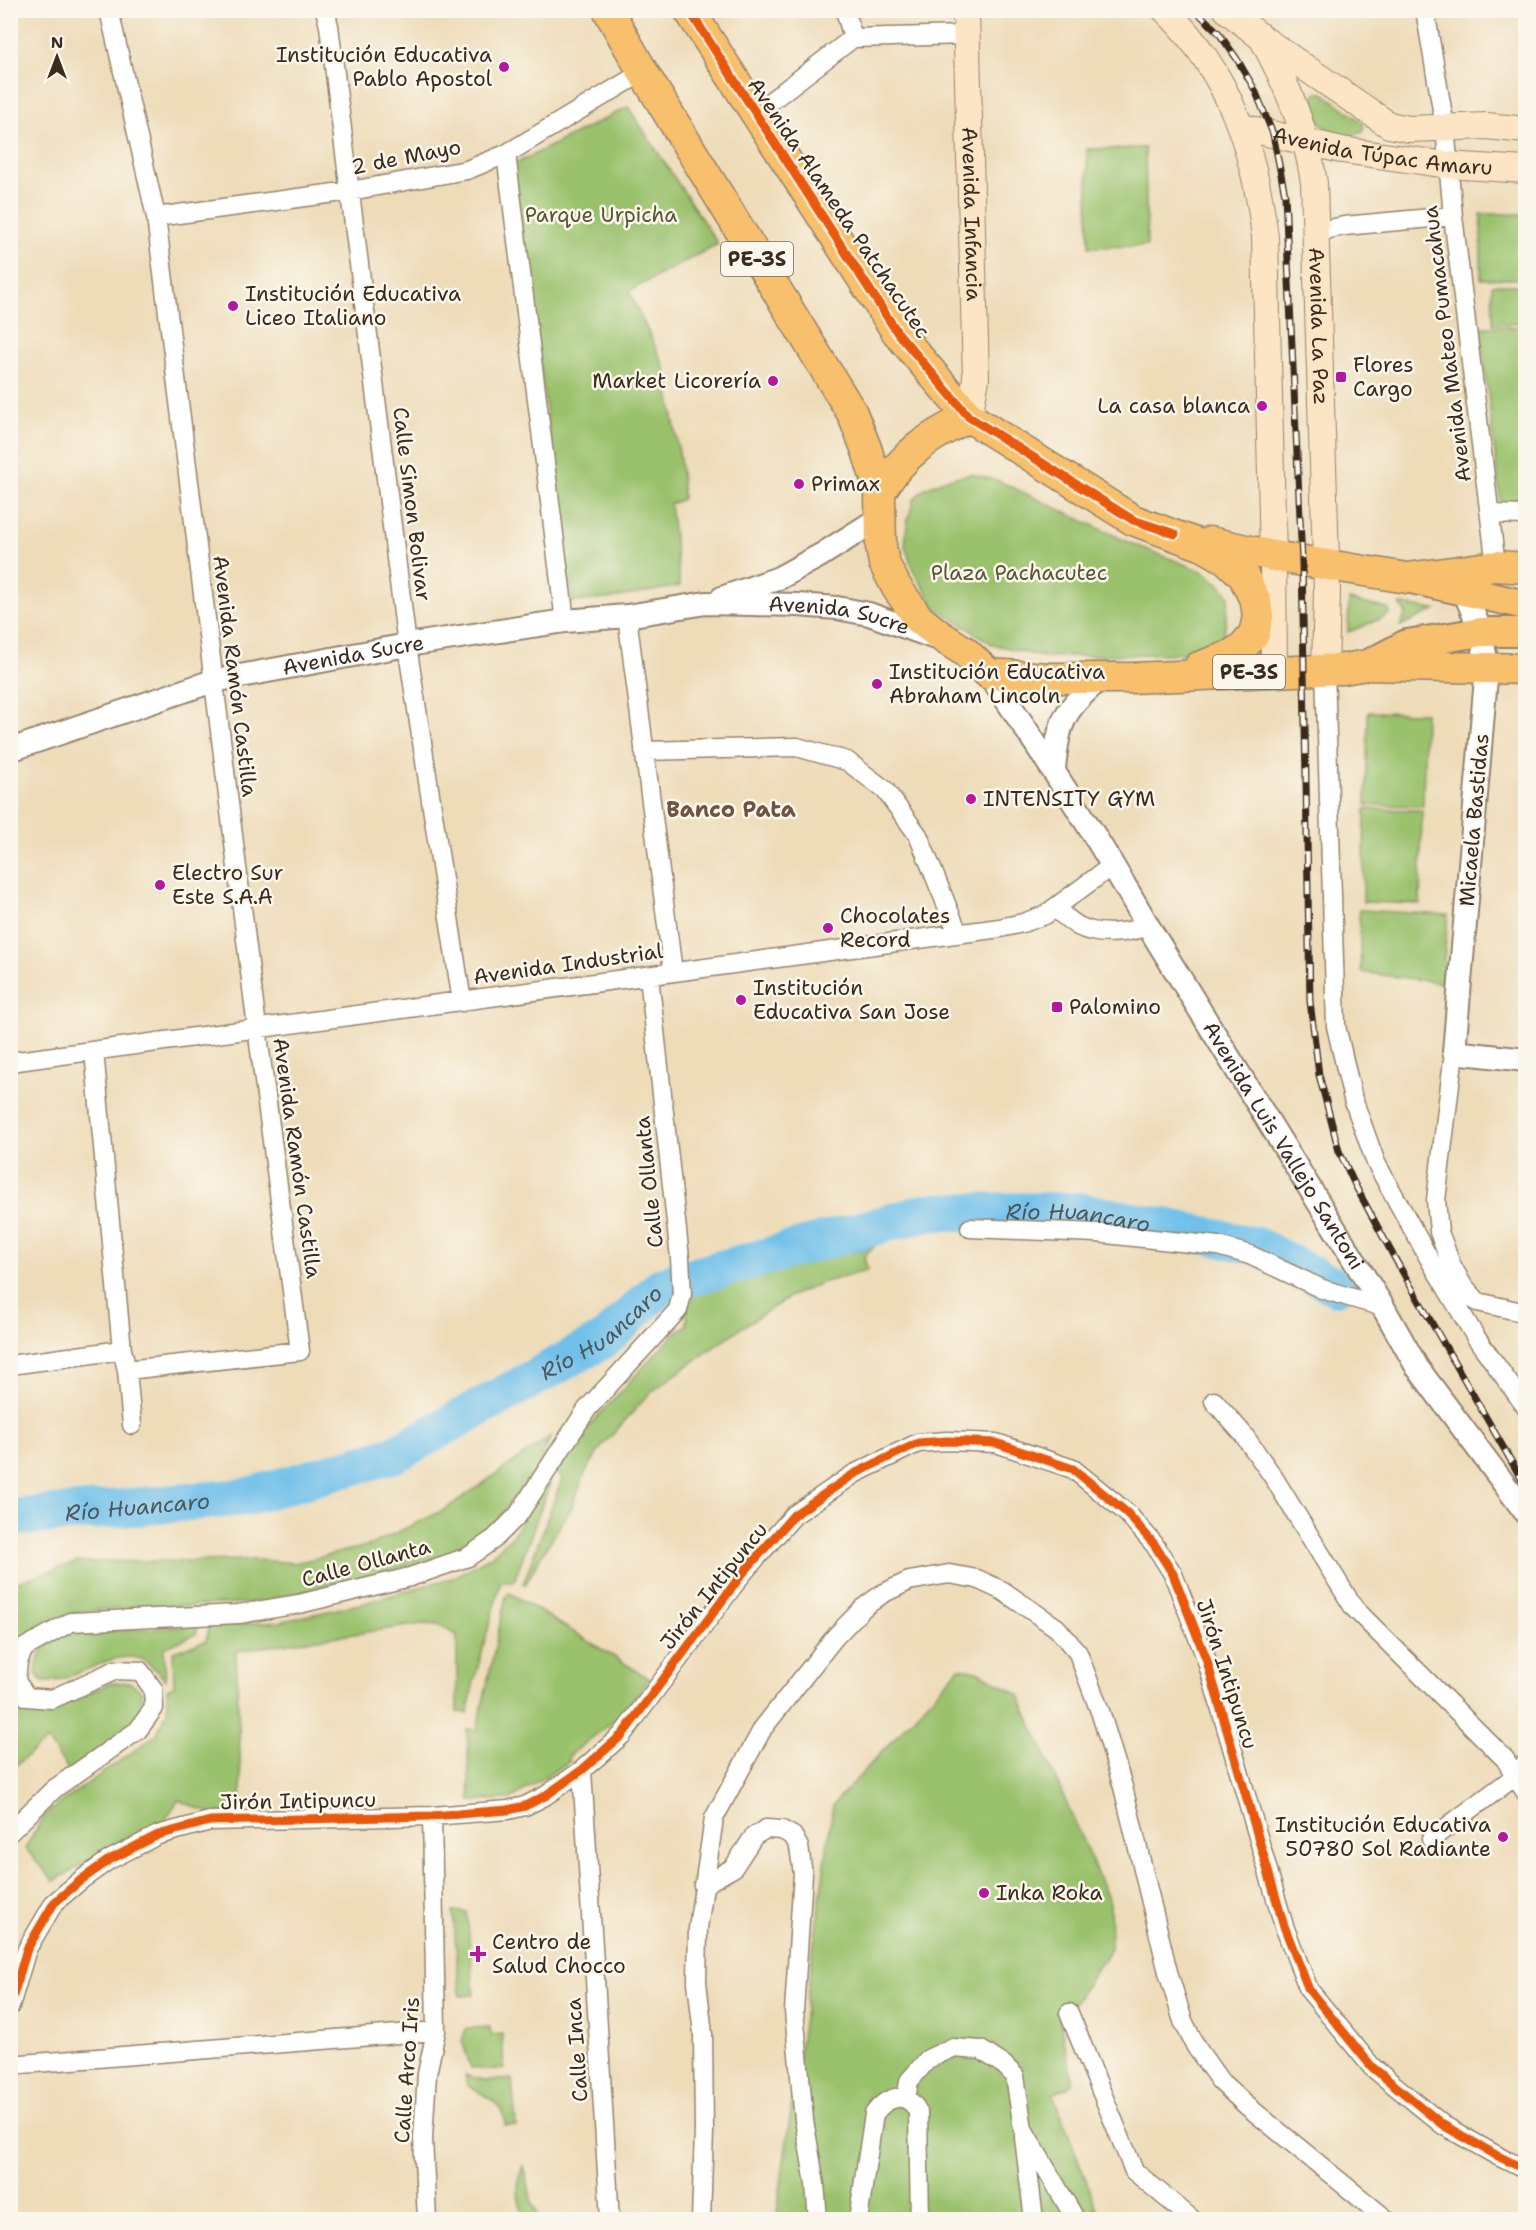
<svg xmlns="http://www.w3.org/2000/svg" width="1536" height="2230" viewBox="0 0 1536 2230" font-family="'Shantell Sans',sans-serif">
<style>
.green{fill:#9ac16c;stroke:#6a7645;stroke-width:1.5}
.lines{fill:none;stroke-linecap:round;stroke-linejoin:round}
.river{stroke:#6fc0ea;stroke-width:38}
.minor-casing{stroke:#94836c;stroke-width:21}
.tertiary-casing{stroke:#94836c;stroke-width:26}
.secondary-casing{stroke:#94836c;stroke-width:28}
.primary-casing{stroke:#94836c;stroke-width:32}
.trunk-casing{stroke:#94836c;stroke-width:33}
.minor{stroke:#fff;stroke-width:18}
.tertiary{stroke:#fff;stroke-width:22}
.secondary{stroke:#fce5c4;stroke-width:26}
.primary{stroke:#f8bf6c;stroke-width:28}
.trunk{stroke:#f8bf6c;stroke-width:30}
.rail-casing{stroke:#3b2a1e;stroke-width:7}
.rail{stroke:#fbf7ec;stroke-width:4.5;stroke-dasharray:14;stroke-linecap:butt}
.cycleway-casing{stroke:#fbf7ec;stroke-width:13}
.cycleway{stroke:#e8590c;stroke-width:9}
.poi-dot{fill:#b5179e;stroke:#fbf7ec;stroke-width:2}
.labels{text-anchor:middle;stroke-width:5;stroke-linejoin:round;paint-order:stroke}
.shield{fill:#fbf7ec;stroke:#75685c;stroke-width:1.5}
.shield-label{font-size:20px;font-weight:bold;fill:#3b2a1e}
.poi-label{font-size:21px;fill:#3b2a1e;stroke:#fbf7ec;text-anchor:start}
.street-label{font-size:21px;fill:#3b2a1e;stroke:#fbf7ec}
.park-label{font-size:21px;fill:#585735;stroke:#fbf7ec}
.neighbourhood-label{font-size:22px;font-weight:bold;fill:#6e5341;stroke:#fbf7ec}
.water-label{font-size:22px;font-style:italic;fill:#4b575b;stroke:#fbf7ec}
</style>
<rect width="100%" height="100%" fill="#fbf7ec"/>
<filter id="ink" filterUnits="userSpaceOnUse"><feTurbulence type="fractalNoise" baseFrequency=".0167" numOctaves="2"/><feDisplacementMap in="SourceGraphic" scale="12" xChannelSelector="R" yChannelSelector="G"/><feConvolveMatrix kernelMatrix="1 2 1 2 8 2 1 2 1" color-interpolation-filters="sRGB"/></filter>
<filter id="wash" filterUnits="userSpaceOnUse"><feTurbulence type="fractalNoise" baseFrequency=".008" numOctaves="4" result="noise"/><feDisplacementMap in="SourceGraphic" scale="24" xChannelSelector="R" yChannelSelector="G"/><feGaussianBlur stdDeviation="1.35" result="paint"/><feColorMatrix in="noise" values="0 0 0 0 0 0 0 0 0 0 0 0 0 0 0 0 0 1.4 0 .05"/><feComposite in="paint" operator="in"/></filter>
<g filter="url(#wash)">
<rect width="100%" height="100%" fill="#eedcb9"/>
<path class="green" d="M 1317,93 L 1323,93 L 1362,122 L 1364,127 L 1363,132 C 1336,144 1311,124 1313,96 Z
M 628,107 L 718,244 L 629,291 L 665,368 L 680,459 L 683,499 L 670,504 L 680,586 L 614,598 L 572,602 L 513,165 Z
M 1145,148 L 1147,246 L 1089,247 L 1087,149 Z
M 1481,214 L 1525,214 L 1525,279 L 1481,279 Z
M 1492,285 L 1525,285 L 1525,323 L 1493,324 Z
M 1480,327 L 1525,327 L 1525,507 L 1501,506 Z
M 971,474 L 999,481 L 1130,543 L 1202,571 L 1219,583 L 1229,596 L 1224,634 L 1216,647 L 1190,653 L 1043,657 L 992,644 L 936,608 L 914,572 L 905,547 L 907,523 L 914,499 L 924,489 L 946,479 Z
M 1349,600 L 1388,609 L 1390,613 L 1385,617 L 1348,632 Z
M 1400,604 L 1435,610 L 1400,626 L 1406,614 Z
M 1368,712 L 1425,713 L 1423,806 L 1366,805 Z
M 1365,809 L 1422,810 L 1420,904 L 1363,902 Z
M 1359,910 L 1448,915 L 1442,983 L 1361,972 Z
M 874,1247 L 864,1256 L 867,1271 L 824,1282 L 791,1296 L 739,1329 L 650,1393 L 602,1446 L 585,1473 L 571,1509 L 542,1554 L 526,1584 L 523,1584 L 562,1479 L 557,1470 L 583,1432 L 674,1334 L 687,1325 L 686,1289 Z
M 551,1436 L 538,1468 L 498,1519 L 462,1549 L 440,1558 L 261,1602 L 83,1611 L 51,1619 L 35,1629 L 15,1651 L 11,1666 L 11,1584 L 77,1562 L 258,1560 L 295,1563 L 371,1545 L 444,1510 Z
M 547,1479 L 550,1483 L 514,1581 L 501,1581 L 473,1685 L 468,1713 L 457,1712 L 457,1635 L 438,1625 L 422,1624 L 236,1651 L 242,1809 L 214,1815 L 178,1800 L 157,1833 L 123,1841 L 54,1881 L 25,1848 L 46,1813 L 156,1735 L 167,1712 L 167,1689 L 174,1686 L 173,1652 L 206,1641 L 209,1626 L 279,1622 L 364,1603 L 455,1577 L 491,1556 L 513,1535 Z
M 510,1593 L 650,1679 L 618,1717 L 568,1757 L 570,1761 L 510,1799 L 470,1801 L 467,1729 L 477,1730 L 506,1596 Z
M 198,1626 L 196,1634 L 164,1648 L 166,1680 C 158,1673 152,1664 141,1659 C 113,1648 74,1683 43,1682 L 36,1674 C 36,1652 48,1640 68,1633 Z
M 959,1668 L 978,1671 L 1019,1695 L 1110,1903 L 1111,1948 L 1075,2002 L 1058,2011 L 1073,2083 L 1067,2088 L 1053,2094 L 1099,2214 L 1104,2219 L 776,2220 L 833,1805 Z
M 10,1680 L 30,1706 L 59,1708 L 110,1683 L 129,1682 L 141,1691 L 143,1707 L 138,1720 L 70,1772 L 47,1740 L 11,1769 Z
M 453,1912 L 467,1912 L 474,1995 L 460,1996 Z
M 490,2027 L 491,2035 L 502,2034 L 504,2068 L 488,2070 L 471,2068 L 462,2041 L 466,2028 Z
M 465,2075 L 488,2081 L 512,2079 L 516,2126 L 505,2125 C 505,2102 484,2096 467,2085 Z
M 523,2166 L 532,2202 L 540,2219 L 525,2219 C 517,2201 515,2184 523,2166 Z"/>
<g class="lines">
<path class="river" id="s1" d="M 10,1518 L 245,1497 L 393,1455 L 605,1339 L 663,1285 L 928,1212 L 1078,1211 L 1170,1228 L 1257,1246 L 1336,1287"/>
</g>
</g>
<g filter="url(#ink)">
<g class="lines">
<g class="minor-casing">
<path id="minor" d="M 109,10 L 156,217 L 257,1028 L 300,1351 L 127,1370
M 325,10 L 329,26 L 407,645 L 462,1002
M 1425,10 L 1445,127 L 1453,216 L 1496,566
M 853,38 L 967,35
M 754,114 L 853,38 L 845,10
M 506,154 L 565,621
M 156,217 L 350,191 L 467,170 L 506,154 L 643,72
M 1315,237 L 1329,229 L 1344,226 L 1453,216
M 1490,514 L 1526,515
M 627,616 L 673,972
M 1325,670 L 1336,1026 L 1353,1099 L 1376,1163 L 1431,1262 L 1475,1336 L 1526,1407
M 644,751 L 797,747 L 847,761 L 885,790 L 918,835 L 958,933
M 1055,909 C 1062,914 1070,921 1078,926 C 1098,937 1128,933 1148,926
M 94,1051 L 122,1350 L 127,1370 L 132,1425
M 1454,1052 L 1436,1200 L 1439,1232 L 1451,1264 L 1462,1284 L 1478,1302
M 10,1062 L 1000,928 L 1023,923 L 1045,915 L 1113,865
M 970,1228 L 1097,1233 L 1218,1246 L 1250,1255 L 1322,1289 L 1383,1307
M 1468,1296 L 1478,1302 L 1526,1313
M 10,1365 L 122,1350
M 1214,1401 L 1243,1434 L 1272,1475 L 1354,1608 L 1505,1759 L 1526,1793
M 582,1770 L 610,2220
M 10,1832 L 54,1789 L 138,1730 L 154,1708 L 153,1689 L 140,1671 L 116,1670 L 52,1699 L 27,1697 L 16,1681 L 18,1662 L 24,1648 L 71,1622 L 239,1614 L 299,1604 L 410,1577 L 468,1557 L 494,1539 L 518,1515 L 587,1409 L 678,1310 L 682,1294 L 680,1258 L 649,976
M 1431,1839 L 1514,1777 L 1526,1763
M 703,1885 L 733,1868 L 754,1836 L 766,1829 L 782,1830 L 793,1836 L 799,1847 L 803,1874 L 794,2011 L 804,2120 L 815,2184 L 818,2220
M 10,2006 L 27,1949 L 54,1903 L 81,1880 L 109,1860 L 158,1835 L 210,1821 L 432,1816 L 508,1810 L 525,1806 L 545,1796 L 582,1770 L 622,1735 L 742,1574 L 794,1515 L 854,1474 L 918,1443 L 947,1441 L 996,1443 L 1073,1469 L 1127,1513 L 1154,1544 L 1173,1574 L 1206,1658 L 1284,1926 L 1309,1990 L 1372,2067 L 1443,2125 L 1494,2154 L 1520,2167 L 1526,2168
M 1069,2013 L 1134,2171 L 1193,2220
M 10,2065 L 436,2031
M 906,2099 L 909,2081 L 928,2059 L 952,2048 L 981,2050 L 1004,2065 L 1015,2076 L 1023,2129 L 1076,2220
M 1024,2138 L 1034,2220
M 427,2220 L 423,2138 L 427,2074 L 436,2031 L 432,1816
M 701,2220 L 704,2131 L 703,2034 L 697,1982 L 698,1928 L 714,1818 L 763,1728 L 835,1637 L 863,1608 L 882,1594 L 909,1581 L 949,1574 L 977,1579 L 1003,1591 L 1057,1628 L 1078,1653 L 1101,1714 L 1123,1787 L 1168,1972 L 1183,2021 L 1196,2047 L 1220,2081 L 1246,2105 L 1387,2220
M 858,2220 L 874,2114 C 886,2097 907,2089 918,2112 L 920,2220"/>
</g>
<g class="tertiary-casing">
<g id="tertiary">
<path d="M 1464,591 L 1481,632 L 1487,666 L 1454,1052 L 1526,1060"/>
<path d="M 722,598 L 779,578 L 821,555 L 881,517"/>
<path id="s2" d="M 989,674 C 1045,757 1099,839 1148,926 L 1383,1307 L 1417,1367 L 1526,1513"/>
<path id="s3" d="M 10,750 L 213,681 L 407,645 L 565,621 L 627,616 L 706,603 L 798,605 L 837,608 L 869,614 L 933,637"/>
<path d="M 1054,769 C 1059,720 1063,711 1101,678"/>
</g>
</g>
<g class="secondary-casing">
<g id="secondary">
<path id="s4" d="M 966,10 L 976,379 L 969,417"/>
<path d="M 1165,10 C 1229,72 1255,151 1265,237 L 1273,556 L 1274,671"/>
<path d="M 1227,10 L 1262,38 L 1389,125 L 1409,129 L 1487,126 L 1526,130"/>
<path id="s5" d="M 1262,38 C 1288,87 1306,128 1314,183 L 1327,590 L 1325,670"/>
<path id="s6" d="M 1241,127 L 1342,150 L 1448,165 L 1526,170"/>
</g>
</g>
<g class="primary-casing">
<path id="primary" d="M 1411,579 L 1526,605
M 1367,665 L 1407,644 L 1481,632 L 1526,632"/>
</g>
<g class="trunk-casing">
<path id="trunk" d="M 608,10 L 643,72 L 852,413 L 866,448 L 880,492 L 881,547 L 884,563 L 897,588 L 919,619 L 942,637 L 964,651 L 989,674 L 1049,678 L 1131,678 L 1343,669 L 1367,665 L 1526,669
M 689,10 L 897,332 L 969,417 L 1133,520 L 1203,546 L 1226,559 L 1243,575 L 1256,602 L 1258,617 L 1254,634 L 1242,648 L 1229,656 L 1199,667
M 880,492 C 903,453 930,436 969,417
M 1210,542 L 1273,556 L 1407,578 L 1496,566 L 1526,568"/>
</g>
<use href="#minor" class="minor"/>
<use href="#tertiary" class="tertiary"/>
<use href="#secondary" class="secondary"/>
<use href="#primary" class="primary"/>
<use href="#trunk" class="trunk"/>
<g class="rail-casing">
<path id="rail" d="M 1195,10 L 1218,32 L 1237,59 L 1255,90 L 1273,134 L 1285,195 L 1302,561 L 1310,1001 L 1319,1075 L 1339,1151 L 1355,1185 L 1394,1257 L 1526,1487"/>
</g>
<use href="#rail" class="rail"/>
<g class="cycleway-casing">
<path id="cycleway" d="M 689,10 L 897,332 L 969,417 L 1133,520 L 1175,534
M 10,2006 L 27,1949 L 54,1903 L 81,1880 L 109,1860 L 158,1835 L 210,1821 L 432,1816 L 508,1810 L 525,1806 L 545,1796 L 582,1770 L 622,1735 L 742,1574 L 794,1515 L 854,1474 L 918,1443 L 947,1441 L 996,1443 L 1073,1469 L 1127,1513 L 1154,1544 L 1173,1574 L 1206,1658 L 1284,1926 L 1309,1990 L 1372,2067 L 1443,2125 L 1494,2154 L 1520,2167 L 1526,2168"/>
</g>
<use href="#cycleway" class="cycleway"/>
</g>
</g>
<g class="poi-dot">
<circle cx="504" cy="67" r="6"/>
<circle cx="233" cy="306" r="6"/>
<rect x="1335" y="371" width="12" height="12" rx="3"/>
<circle cx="773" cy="381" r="6"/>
<circle cx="1262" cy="406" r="6"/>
<circle cx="799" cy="484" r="6"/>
<circle cx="877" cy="684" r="6"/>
<circle cx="971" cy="799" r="6"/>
<circle cx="160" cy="885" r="6"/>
<circle cx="828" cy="928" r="6"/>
<circle cx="741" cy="1000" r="6"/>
<rect x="1051" y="1001" width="12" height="12" rx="3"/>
<circle cx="1503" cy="1837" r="6"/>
<circle cx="984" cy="1893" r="6"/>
<path d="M475 1945h6v6h6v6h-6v6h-6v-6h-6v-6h6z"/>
</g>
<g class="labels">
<g class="shield">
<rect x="721" y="242" width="72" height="34" rx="4.5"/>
<rect x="1213" y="655" width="72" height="34" rx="4.5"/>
</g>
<g class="shield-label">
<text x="757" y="266">PE-3S</text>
<text x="1249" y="679">PE-3S</text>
</g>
<g class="poi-label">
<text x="492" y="62" text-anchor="end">Institución Educativa<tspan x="492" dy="24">Pablo Apostol</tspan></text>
<text x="245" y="301">Institución Educativa<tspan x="245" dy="24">Liceo Italiano</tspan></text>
<text x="1353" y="372">Flores<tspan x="1353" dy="24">Cargo</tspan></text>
<text x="761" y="388" text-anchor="end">Market Licorería</text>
<text x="1250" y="413" text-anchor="end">La casa blanca</text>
<text x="811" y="491">Primax</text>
<text x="889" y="679">Institución Educativa<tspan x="889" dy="24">Abraham Lincoln</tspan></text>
<text x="983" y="806">INTENSITY GYM</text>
<text x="172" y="880">Electro Sur<tspan x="172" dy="24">Este S.A.A</tspan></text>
<text x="840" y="923">Chocolates<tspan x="840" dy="24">Record</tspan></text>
<text x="753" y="995">Institución<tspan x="753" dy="24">Educativa San Jose</tspan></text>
<text x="1069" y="1014">Palomino</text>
<text x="1491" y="1832" text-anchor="end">Institución Educativa<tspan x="1491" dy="24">50780 Sol Radiante</tspan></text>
<text x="996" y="1900">Inka Roka</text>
<text x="492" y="1949">Centro de<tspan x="492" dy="24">Salud Chocco</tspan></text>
</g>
<g class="street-label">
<text dy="7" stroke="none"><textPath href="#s6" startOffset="144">Avenida Túpac Amaru</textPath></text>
<text transform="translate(406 157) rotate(-11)" y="7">2 de Mayo</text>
<text transform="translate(839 208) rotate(56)" y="7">Avenida Alameda Patchacutec</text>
<text dy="7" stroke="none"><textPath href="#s4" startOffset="204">Avenida Infancia</textPath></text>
<text dy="7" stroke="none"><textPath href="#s5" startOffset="298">Avenida La Paz</textPath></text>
<text transform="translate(1447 344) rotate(-97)" y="7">Avenida Mateo Pumacahua</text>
<text transform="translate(412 504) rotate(83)" y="7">Calle Simon Bolivar</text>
<text dy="7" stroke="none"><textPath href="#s3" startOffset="848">Avenida Sucre</textPath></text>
<text dy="7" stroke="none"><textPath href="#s3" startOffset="357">Avenida Sucre</textPath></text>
<text transform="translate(235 676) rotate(83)" y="7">Avenida Ramón Castilla</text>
<text transform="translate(1474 820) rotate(-85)" y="7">Micaela Bastidas</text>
<text transform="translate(568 964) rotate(-8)" y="7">Avenida Industrial</text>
<text dy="7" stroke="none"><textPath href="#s2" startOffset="556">Avenida Luis Vallejo Santoni</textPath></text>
<text transform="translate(297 1158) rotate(82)" y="7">Avenida Ramón Castilla</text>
<text transform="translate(649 1182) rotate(-96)" y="7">Calle Ollanta</text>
<text transform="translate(366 1563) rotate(-15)" y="7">Calle Ollanta</text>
<text transform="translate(714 1586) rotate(-51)" y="7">Jirón Intipuncu</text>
<text transform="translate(1227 1674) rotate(72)" y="7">Jirón Intipuncu</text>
<text transform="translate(298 1801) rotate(-1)" y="7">Jirón Intipuncu</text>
<text transform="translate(577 2050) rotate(-94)" y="7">Calle Inca</text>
<text transform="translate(407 2070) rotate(-86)" y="7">Calle Arco Iris</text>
</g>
<g class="park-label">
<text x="601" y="222">Parque Urpicha</text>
<text x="1019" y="580">Plaza Pachacutec</text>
</g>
<g class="neighbourhood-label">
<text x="731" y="817">Banco Pata</text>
</g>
<g class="water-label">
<text dy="8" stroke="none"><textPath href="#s1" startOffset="1136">Río Huancaro</textPath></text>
<text dy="8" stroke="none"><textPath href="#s1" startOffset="632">Río Huancaro</textPath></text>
<text dy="8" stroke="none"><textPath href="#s1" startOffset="128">Río Huancaro</textPath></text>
</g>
</g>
<rect width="1536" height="2230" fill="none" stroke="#fbf7ec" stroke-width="36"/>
<g transform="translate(57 57)" stroke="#fbf7ec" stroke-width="4.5" paint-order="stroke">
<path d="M0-4.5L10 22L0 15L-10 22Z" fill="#3b2a1e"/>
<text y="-9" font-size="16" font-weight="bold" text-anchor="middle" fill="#3b2a1e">N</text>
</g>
</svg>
